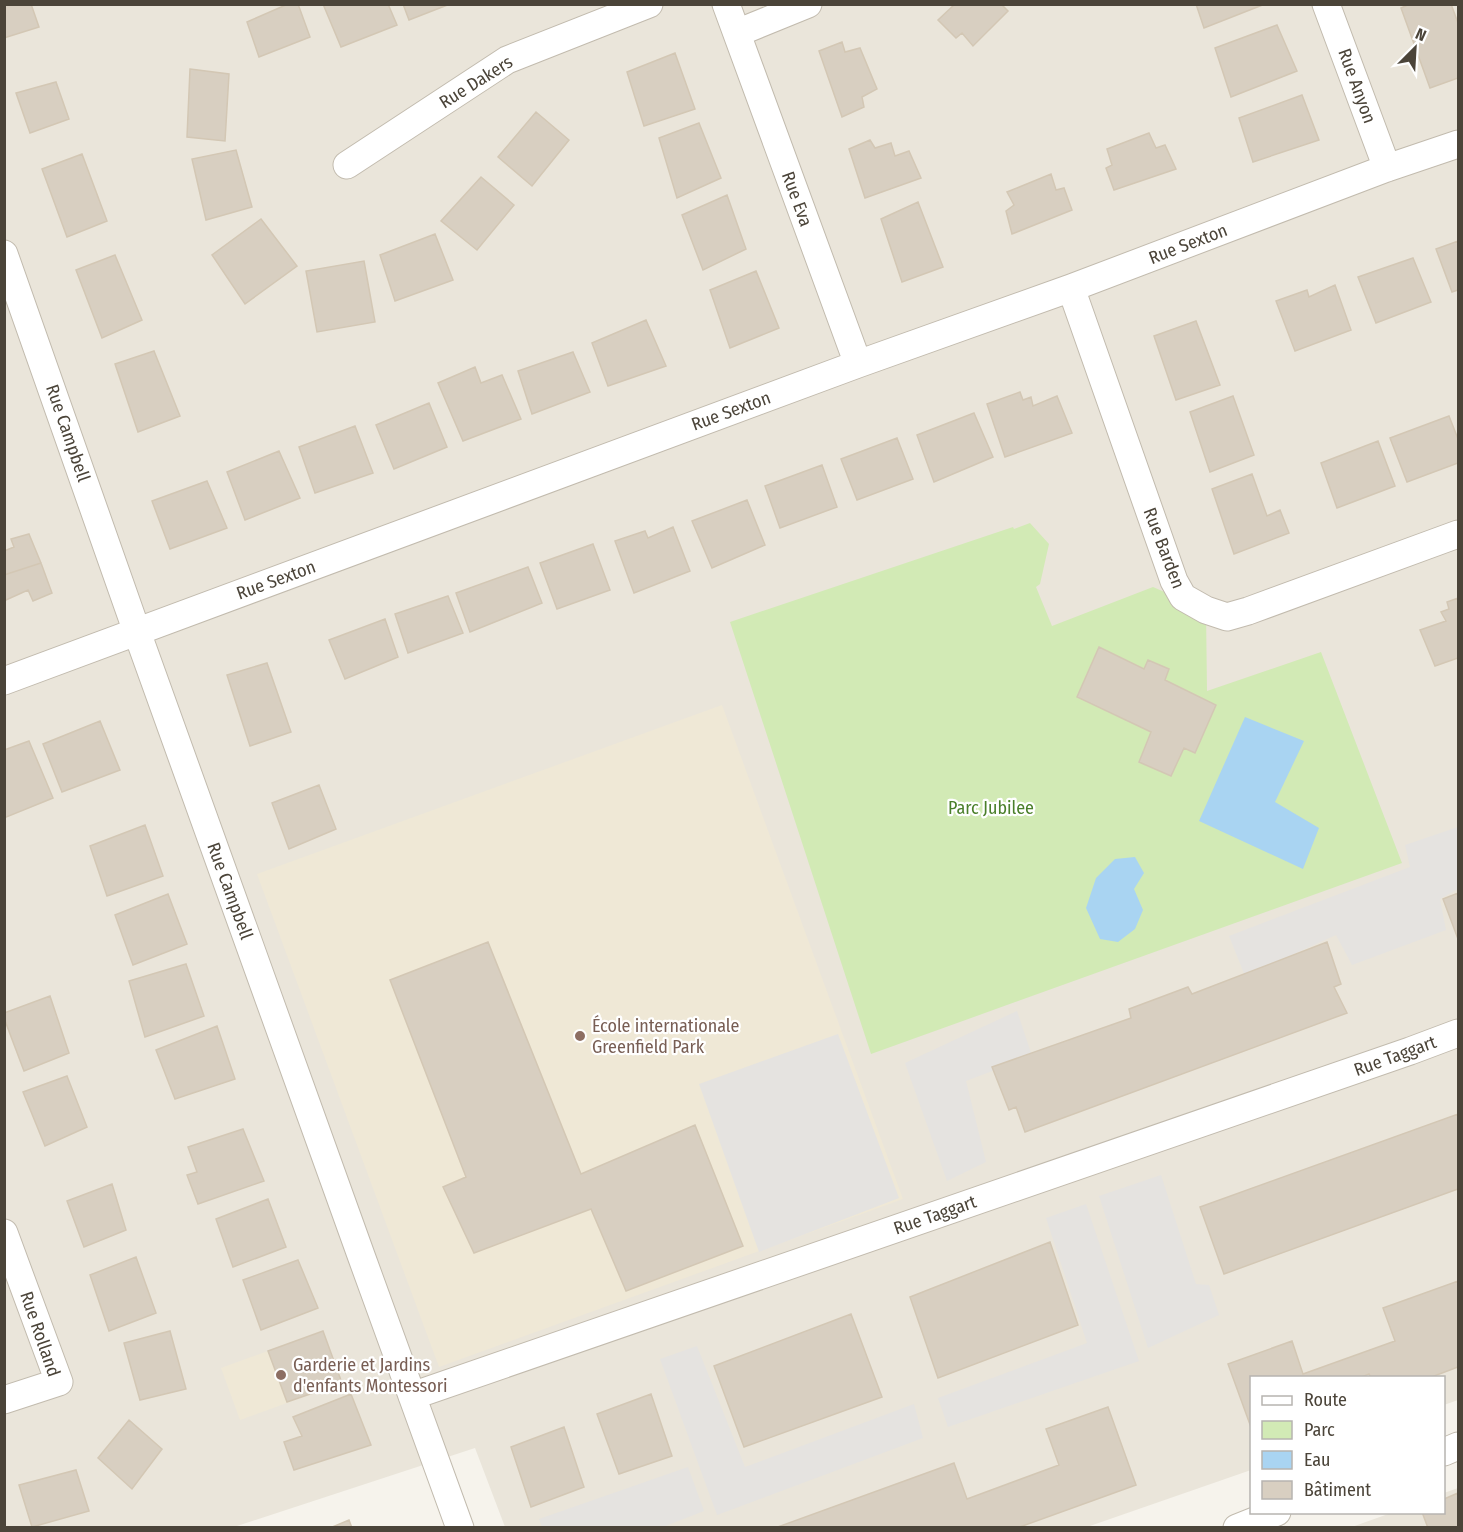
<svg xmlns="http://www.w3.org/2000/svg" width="1463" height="1532" viewBox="0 0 1463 1532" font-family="'Fira Sans Condensed',sans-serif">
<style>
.residential{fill:#eae5da}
.education{fill:#efe8d6}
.green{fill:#d2eab5}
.parking{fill:#e5e3e0}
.water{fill:#a9d4f2}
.building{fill:#d8cfc1;stroke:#d3c7b4;stroke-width:1.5}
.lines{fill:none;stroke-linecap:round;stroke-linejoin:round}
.minor-casing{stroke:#c2bbae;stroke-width:29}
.minor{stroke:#fff;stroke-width:27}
.education-dot{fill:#8d6e63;stroke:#fff;stroke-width:2}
.labels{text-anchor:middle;stroke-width:4.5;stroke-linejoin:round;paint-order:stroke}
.street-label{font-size:18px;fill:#4b4439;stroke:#fff}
.park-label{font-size:18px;fill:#4a7f2a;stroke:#fff}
.education-label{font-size:18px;fill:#785e54;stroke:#fff;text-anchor:start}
</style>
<rect width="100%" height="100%" fill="#f6f3ec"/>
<path class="residential" d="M 5,5 L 1458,5 L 1458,1400 L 1444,1405 L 1444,1378 L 1252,1378 L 1251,1470 L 1087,1527 L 505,1527 L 475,1448 L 234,1527 L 5,1528 Z
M 1458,1488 L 1458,1527 L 1349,1528 L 1391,1513 L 1444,1512 L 1444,1493 Z"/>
<path class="education" d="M 722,705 L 903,1199 L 439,1367 L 257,874 Z
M 323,1331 L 342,1383 L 240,1420 L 221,1368 Z"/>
<path class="green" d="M 1030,523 L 1049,544 L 1040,584 L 1036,587 L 1052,626 L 1153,587 L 1206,610 L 1207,691 L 1321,652 L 1402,863 L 871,1054 L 730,622 L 1013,527 L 1014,529 Z"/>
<path class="parking" d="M 1458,827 L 1458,889 L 1440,899 L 1446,930 L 1352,965 L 1336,935 L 1245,976 L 1229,936 L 1410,867 L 1405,845 Z
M 1017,1011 L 1032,1056 L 966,1081 L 986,1162 L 947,1181 L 905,1063 Z
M 838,1034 L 899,1198 L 759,1252 L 699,1084 Z
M 1161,1175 L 1196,1284 L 1209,1285 L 1219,1315 L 1148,1348 L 1099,1196 Z
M 1086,1204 L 1139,1361 L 948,1427 L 938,1398 L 1087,1343 L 1046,1218 Z
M 697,1346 L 745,1467 L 914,1404 L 923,1438 L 717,1515 L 660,1359 Z
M 688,1467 L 704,1511 L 663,1527 L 542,1527 L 539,1519 Z"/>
<path class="water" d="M 1245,717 L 1304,741 L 1275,802 L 1319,828 L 1303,869 L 1199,821 Z
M 1135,857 L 1144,873 L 1134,889 L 1143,910 L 1135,929 L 1118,942 L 1100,939 L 1086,908 L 1096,878 L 1115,859 Z"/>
<path class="building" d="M 4,4 L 31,4 L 39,27 L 4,38 Z
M 288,4 L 298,4 L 310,37 L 259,57 L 247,22 Z
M 323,4 L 388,4 L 397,25 L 341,47 Z
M 403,4 L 450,4 L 409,20 Z
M 955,4 L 1001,4 L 1008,11 L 973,46 L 962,33 L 956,38 L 938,20 Z
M 1196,4 L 1265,4 L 1204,28 Z
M 1410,4 L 1451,4 L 1458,23 L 1458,78 L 1430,88 L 1401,8 Z
M 1277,25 L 1297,71 L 1231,97 L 1215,48 Z
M 842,42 L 845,52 L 860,48 L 877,89 L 862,97 L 864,107 L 842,117 L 819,51 Z
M 675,53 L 695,109 L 644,126 L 627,72 Z
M 190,69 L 229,74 L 225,141 L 187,137 Z
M 56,82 L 69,119 L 30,133 L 16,93 Z
M 1302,95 L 1319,140 L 1253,162 L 1239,118 Z
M 536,112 L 569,140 L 532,186 L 498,157 Z
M 699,123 L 721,178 L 677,198 L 659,138 Z
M 1149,133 L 1156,148 L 1165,145 L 1176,169 L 1114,190 L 1106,168 L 1112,165 L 1107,149 Z
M 870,140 L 875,148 L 891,143 L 895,156 L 909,151 L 921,178 L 865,198 L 849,149 Z
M 236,150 L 252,207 L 206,220 L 192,159 Z
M 82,154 L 107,221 L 67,237 L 42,169 Z
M 1051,174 L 1056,190 L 1064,188 L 1072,210 L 1012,234 L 1006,211 L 1014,205 L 1007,192 Z
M 481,177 L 514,205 L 477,250 L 441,221 Z
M 727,195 L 746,249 L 703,270 L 682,215 Z
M 918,202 L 943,267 L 902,282 L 881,219 Z
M 261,219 L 297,266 L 245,304 L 212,255 Z
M 435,234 L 453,280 L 395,301 L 380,255 Z
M 1458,241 L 1458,290 L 1452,292 L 1436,249 Z
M 115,255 L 142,320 L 102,338 L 76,270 Z
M 1413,258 L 1431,302 L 1376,323 L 1358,277 Z
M 364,261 L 375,322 L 317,332 L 306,271 Z
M 756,271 L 779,328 L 730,348 L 710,290 Z
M 1335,285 L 1351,330 L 1295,351 L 1276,301 L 1307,290 L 1309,297 Z
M 646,320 L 666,366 L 608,386 L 592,343 Z
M 1196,321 L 1220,385 L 1176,400 L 1154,336 Z
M 154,351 L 180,416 L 138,432 L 115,364 Z
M 573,352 L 590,392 L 532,414 L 518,371 Z
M 475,367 L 481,383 L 502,375 L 521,419 L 463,441 L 438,383 Z
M 1020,392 L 1023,400 L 1031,397 L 1033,406 L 1057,396 L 1072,433 L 1005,457 L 987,404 Z
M 1233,396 L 1254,455 L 1210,472 L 1190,412 Z
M 429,403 L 447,447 L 394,469 L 376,425 Z
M 974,413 L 993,457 L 934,482 L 917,435 Z
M 1449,416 L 1458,439 L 1458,463 L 1407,482 L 1390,438 Z
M 355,426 L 373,473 L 315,493 L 299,447 Z
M 897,438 L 913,479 L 857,500 L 841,459 Z
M 1378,441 L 1395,486 L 1337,508 L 1321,463 Z
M 279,451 L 300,498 L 245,520 L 227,472 Z
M 822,465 L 837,507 L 780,528 L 765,486 Z
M 1252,474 L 1267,516 L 1280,510 L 1289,533 L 1234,554 L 1212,489 Z
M 207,481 L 227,528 L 170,549 L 152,501 Z
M 747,500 L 765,545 L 712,568 L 692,521 Z
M 673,527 L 690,571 L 634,593 L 615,541 L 645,531 L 648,538 Z
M 29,534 L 41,563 L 4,575 L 4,551 L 14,547 L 11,539 Z
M 593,544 L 610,590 L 557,609 L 540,563 Z
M 41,563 L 52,593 L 33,601 L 28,590 L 6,600 L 4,596 L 4,575 Z
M 528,567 L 542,603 L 470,632 L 456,593 Z
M 448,596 L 463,633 L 408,653 L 395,614 Z
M 1458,598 L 1458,658 L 1435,666 L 1420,630 L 1446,621 L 1441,612 L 1449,609 L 1447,602 Z
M 385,619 L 398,657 L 345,679 L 329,640 Z
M 1099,647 L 1144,669 L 1148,660 L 1169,669 L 1165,680 L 1216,705 L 1195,753 L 1184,748 L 1171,776 L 1139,762 L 1151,732 L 1077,697 Z
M 267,663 L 291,732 L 250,746 L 227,675 Z
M 100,721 L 120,770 L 62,792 L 43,744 Z
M 29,741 L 53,798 L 4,818 L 4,750 Z
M 319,785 L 336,829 L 289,849 L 272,803 Z
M 145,825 L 163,876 L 107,896 L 90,846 Z
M 1458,893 L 1458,939 L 1443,899 Z
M 168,894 L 187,944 L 133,965 L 115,915 Z
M 488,942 L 581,1174 L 695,1125 L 743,1246 L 626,1291 L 591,1209 L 474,1253 L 443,1187 L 466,1177 L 390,980 Z
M 1327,942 L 1341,984 L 1334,987 L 1347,1013 L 1025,1132 L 1016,1107 L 1009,1110 L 992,1067 L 1131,1018 L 1129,1009 L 1188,987 L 1192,994 Z
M 186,964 L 204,1016 L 145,1037 L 129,981 Z
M 50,996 L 69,1053 L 24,1071 L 4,1018 L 4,1013 Z
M 217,1026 L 235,1079 L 175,1099 L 156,1050 Z
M 67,1076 L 87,1127 L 45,1146 L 23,1092 Z
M 1458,1114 L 1458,1189 L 1224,1274 L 1200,1207 Z
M 243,1129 L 264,1181 L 198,1204 L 187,1175 L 197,1172 L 188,1147 Z
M 112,1184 L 126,1230 L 84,1247 L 67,1201 Z
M 268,1199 L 286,1247 L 233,1267 L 216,1219 Z
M 1050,1242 L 1078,1325 L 938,1378 L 910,1297 Z
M 136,1257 L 156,1313 L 109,1331 L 90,1275 Z
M 298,1260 L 318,1308 L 261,1330 L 243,1280 Z
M 1458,1281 L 1458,1367 L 1429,1378 L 1371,1378 L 1369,1374 L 1359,1378 L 1252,1378 L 1252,1430 L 1228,1364 L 1292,1341 L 1303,1374 L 1395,1341 L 1383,1308 Z
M 851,1314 L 882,1397 L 744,1447 L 714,1366 Z
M 170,1331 L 186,1389 L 140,1400 L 124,1343 Z
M 323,1331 L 342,1383 L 287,1402 L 268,1351 Z
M 351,1394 L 371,1445 L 294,1470 L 284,1442 L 302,1436 L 293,1417 Z
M 651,1394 L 672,1456 L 619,1474 L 597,1414 Z
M 1108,1407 L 1136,1485 L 1017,1528 L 775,1528 L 954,1463 L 967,1499 L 1059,1465 L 1046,1429 Z
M 129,1420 L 162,1449 L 132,1489 L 98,1458 Z
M 564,1427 L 584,1487 L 531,1507 L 511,1447 Z
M 76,1470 L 89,1511 L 32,1527 L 19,1485 Z
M 1458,1493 L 1458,1528 L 1428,1528 L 1422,1512 L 1444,1512 L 1444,1499 Z
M 349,1520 L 352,1528 L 330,1528 Z"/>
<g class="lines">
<g class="minor-casing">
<path id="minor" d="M 726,4 L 858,364
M 1326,4 L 1387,168
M 737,33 L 808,4
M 347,165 L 507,60 L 649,4
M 4,254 L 137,632 L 362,1258 L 460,1528
M 1071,288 L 1174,581 L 1183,597 L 1206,610 L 1227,617 L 1248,611 L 1458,534
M 4,681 L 858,364 L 1071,288 L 1387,168 L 1458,144
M 4,1233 L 59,1382 L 4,1400
M 412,1396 L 1410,1051 L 1458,1033
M 1444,1452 L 1458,1446
M 1237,1528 L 1277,1512"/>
</g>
<use href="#minor" class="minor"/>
</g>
<g class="education-dot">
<circle cx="580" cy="1036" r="6"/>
<circle cx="281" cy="1375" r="6"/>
</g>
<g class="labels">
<g class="street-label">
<text transform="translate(476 82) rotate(-32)" y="6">Rue Dakers</text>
<text transform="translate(1357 86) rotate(70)" y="6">Rue Anyon</text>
<text transform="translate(797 199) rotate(70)" y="6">Rue Eva</text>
<text transform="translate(1188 244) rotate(-21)" y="6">Rue Sexton</text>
<text transform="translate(731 411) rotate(-20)" y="6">Rue Sexton</text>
<text transform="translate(68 433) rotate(71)" y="6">Rue Campbell</text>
<text transform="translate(1164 548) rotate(69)" y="6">Rue Barden</text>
<text transform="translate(276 580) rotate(-20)" y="6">Rue Sexton</text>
<text transform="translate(230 891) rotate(70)" y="6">Rue Campbell</text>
<text transform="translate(1395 1056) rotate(-20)" y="6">Rue Taggart</text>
<text transform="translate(935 1215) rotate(-19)" y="6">Rue Taggart</text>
<text transform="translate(40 1334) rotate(71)" y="6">Rue Rolland</text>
</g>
<g class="park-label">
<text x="991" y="814">Parc Jubilee</text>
</g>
<g class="education-label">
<text x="592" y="1032">École internationale<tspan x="592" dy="21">Greenfield Park</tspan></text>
<text x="293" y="1371">Garderie et Jardins<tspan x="293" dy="21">d'enfants Montessori</tspan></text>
</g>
</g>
<rect width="1463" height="1532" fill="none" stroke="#4b4439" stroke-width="12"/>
<rect x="1250" y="1376" width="195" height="138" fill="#ffffff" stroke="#b7b4b0" stroke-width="1.5"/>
<rect x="1262" y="1396" width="30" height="9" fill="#ffffff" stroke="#b7b4b0" stroke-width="1.5"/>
<text x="1304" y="1406" font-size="18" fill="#4b4439">Route</text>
<rect x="1262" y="1421" width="30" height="18" fill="#d2eab5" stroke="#b7b4b0" stroke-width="1.5"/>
<text x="1304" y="1436" font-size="18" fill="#4b4439">Parc</text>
<rect x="1262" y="1451" width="30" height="18" fill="#a9d4f2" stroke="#b7b4b0" stroke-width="1.5"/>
<text x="1304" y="1466" font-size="18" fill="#4b4439">Eau</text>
<rect x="1262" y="1481" width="30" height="18" fill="#d8cfc1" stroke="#b7b4b0" stroke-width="1.5"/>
<text x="1304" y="1496" font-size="18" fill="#4b4439">Bâtiment</text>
<g transform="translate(1415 48) rotate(24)" stroke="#ffffff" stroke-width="4.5" paint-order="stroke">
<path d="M0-4.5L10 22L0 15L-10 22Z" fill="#4b4439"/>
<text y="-9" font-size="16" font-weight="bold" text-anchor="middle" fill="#4b4439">N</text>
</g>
</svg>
